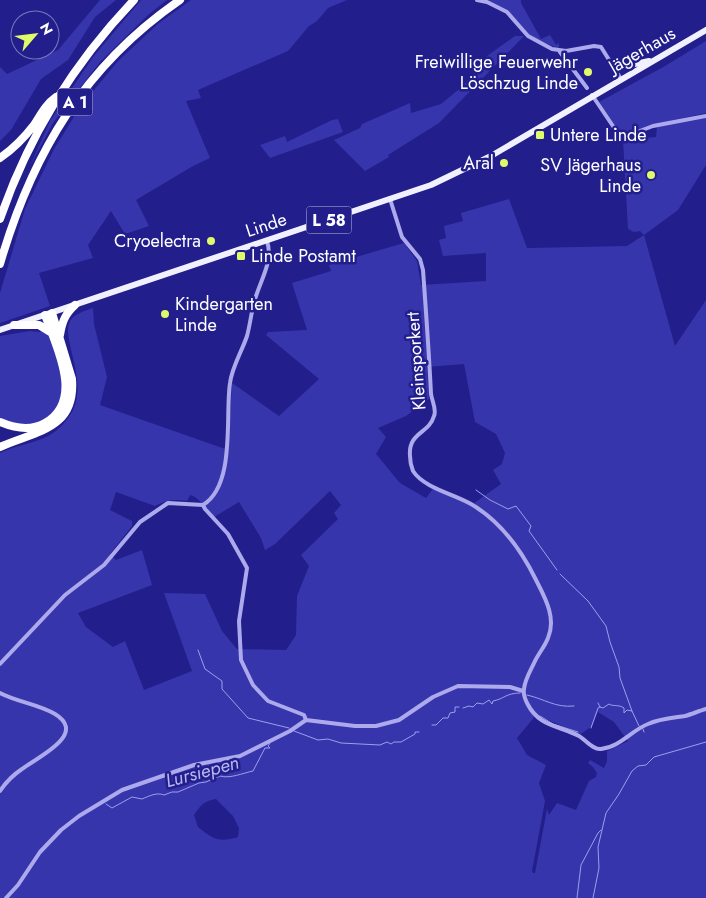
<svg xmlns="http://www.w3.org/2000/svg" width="706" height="898" viewBox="0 0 706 898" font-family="Jost,sans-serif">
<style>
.green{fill:#3735ab;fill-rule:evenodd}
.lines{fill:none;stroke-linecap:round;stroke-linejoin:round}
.stream{stroke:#9e9eee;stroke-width:1}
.street{stroke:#acaaec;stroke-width:4}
.primary{stroke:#f1f0ff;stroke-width:6}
.highway{stroke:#fff;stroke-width:8}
.poi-dot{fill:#e0fb69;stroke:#221e8c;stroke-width:2}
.labels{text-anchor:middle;stroke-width:5;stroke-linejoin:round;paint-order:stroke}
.shield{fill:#221e8c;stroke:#bdbcdc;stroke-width:1}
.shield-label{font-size:16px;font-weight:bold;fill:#fff}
.street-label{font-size:18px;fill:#fff;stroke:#221e8c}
.poi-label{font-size:18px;fill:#fff;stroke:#221e8c;text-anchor:end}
.water-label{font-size:19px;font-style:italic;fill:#b7b6f3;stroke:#221e8c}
</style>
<rect width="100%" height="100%" fill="#221e8c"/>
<path class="green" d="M 100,0 L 116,0 L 95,17 L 68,60 L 41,79 L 11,130 L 0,141 L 0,67 L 7,74 L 58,50 Z
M 141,0 L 167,0 L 149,14 L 100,62 L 53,123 L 29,168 L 50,121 L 93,57 Z
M 191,0 L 347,0 L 328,8 L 317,21 L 309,26 L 288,51 L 198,90 L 201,98 L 186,101 L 210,158 L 193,166 L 136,200 L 149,226 L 125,234 L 111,211 L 88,245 L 93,258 L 39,273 L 50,306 L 0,323 L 0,293 L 25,209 L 54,149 L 80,107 L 118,61 L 159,23 Z
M 486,0 L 521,0 L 521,3 L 541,39 L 550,35 L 556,45 L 559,43 L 559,47 L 557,48 L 532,37 L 524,30 L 509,12 Z
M 515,36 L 524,36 L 439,123 L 388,155 L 389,157 L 365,171 L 334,140 L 360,128 L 362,124 L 410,103 L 411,113 L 441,104 L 464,85 L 487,56 Z
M 706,41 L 706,113 L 652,125 L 621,137 L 599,102 L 665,66 Z
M 706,118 L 706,165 L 678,210 L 644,235 L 675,346 L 706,300 L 706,898 L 0,898 L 0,453 C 18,444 42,443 57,430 C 89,402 76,375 69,340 C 68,334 67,327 70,321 C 75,313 85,311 93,308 L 94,324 L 107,377 L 100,405 L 228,450 L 232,383 L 279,416 L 319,379 L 266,335 L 268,332 L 307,330 L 292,283 L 331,271 L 329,265 L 404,243 L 417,261 L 421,285 L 486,281 L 486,253 L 443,256 L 439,240 L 446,238 L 444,226 L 463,221 L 461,213 L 509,199 L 527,248 L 627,246 L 644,235 L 640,231 L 634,232 L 628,229 L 623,140 L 656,137 L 657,127 ZM 464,364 L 475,422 L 496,434 L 505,453 L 502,464 L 493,470 L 501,484 L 473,504 L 435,486 L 426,498 L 400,483 L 376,454 L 386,437 L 378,428 L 406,416 L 429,399 L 427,367 ZM 330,491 L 341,505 L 334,513 L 338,519 L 301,555 L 309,566 L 297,596 L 296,635 L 286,650 L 237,649 L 222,631 L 205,594 L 164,593 L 192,671 L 144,690 L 125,641 L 113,647 L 86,627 L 78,613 L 152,585 L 142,550 L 116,560 L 110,554 L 132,526 L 132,521 L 110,510 L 116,492 L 155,506 C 167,500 175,499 187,501 L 190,495 C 201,498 205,510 214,517 L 239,502 L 261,538 L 265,550 L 275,544 ZM 598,712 L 614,722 L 628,741 L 607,751 L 607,761 L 604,768 L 590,760 L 588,763 L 593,767 L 597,773 L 596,777 L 589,781 L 576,810 L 557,803 L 549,815 L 547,809 L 535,873 L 533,873 L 532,871 L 545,801 L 539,783 L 546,765 L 527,755 L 517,738 L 536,715 L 581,734 L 592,726 ZM 216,799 L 233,816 L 239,828 L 238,837 C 219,843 213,839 198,827 L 194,815 C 201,805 204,801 216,799 Z
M 338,119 L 343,132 L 270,158 L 260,145 L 285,136 L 287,142 L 332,120 Z
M 42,330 C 52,336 53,346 56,357 C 64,380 68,409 41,421 C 35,424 26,426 19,425 C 12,424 6,421 0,419 L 0,336 L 30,331 L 40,332 Z"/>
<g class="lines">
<path class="stream" d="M 476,490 L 490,500 L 508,509 L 516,506 L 531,526 L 529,531 L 557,570
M 560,574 L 588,601 L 606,626 L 610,642 L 619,667 L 620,678 L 632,711
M 198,650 L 205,669 L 222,681 L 222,689 L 248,718 L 289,728
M 527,695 C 545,699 555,708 574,706
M 598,703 L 600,707 L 603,708 L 609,704 C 614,707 618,704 624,708 L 624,713 L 627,710 L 632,711 L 639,726
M 463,708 L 469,706 L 473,707 L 477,703 L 483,704 L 489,700 L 492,704 L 493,701 C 504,699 506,693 520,693
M 540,716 L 553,724 L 578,732
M 432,725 L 436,725 L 443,718 L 448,718 L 450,713 L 455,712 L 455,707 L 459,707
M 591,728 L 598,708 L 600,707
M 643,729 L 644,732
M 294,731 L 318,740 L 328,739 L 341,743 L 380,745 L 387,742 L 391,744 L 394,742 L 401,742 L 415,734 L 415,732 L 419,732
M 106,804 L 112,808 L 132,797 L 142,799 C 149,796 157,792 164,795 L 172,792 L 178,792 L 199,783 L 206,782 L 220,776 C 230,779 243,773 253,771 L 265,748 L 270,748 L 268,746 L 270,743
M 577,898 L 581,865 L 598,833 L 601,830
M 593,898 L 599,868 L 598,847 L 606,813 L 619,794 L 632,771 L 638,766 L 646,765 L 654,757 L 706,742"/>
<path class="street" d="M 477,0 L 487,2 L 507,12 L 528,36 L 552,49 L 566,51 L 594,46 L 601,47 L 621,79
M 560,52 L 587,88
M 611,63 L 625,66
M 592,95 L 621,138 L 653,126 L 706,116
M 390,199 L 402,237 L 420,259 L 423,270 C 426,311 429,353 431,394 C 432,401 437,410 434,416 C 429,434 408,432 410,456 C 410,461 411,466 413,471 C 424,488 454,494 471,504 C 500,521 520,548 535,578 C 544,596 557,617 548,638 C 545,646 539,653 535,661 C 531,670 525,679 524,689 C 523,694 525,699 527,703 C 539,727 558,725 579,736 C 586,740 593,750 601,749 C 620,747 632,730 648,724 C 659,719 672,718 685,716 C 692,714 699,711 706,709
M 203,505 L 205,509 L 228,534 L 247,568 L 239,621 L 241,660 L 253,685 L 268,701 L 304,715 L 306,720
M 0,664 L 65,595 L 104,565 L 140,522 L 168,503 L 203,505 C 236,485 225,415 230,383 C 232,367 242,351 247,336 C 250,325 251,314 254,303 C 259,282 274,262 267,241
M 0,693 C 17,702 38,704 55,714 C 88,734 38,757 22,769 C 13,775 6,782 0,791
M 6,898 L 18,885 L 40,852 L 61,830 L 79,816 L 122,790 L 194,765 L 240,756 L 290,731 L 306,720 L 355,726 L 376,726 L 399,720 L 433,697 L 458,686 L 510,687 L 523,691"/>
<path class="primary" d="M 625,66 L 649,61
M 0,330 L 431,185 L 491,156 L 706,30"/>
<path class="highway" d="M 0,158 C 13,149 24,138 34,125 C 41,114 46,104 56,97
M 0,219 C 28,137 74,63 134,0
M 0,264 C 32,154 84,66 180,0
M 14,325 L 39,325 L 52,333
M 60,335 C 62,322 65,314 75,305
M 0,422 C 14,428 31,431 45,423 C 85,401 56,346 45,315
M 0,447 C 35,431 76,430 72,379 L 52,313"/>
</g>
<g class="poi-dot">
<circle cx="588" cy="72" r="5"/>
<rect x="535" y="130" width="10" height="10" rx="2.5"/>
<circle cx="504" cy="163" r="5"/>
<circle cx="651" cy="175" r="5"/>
<circle cx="211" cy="241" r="5"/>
<rect x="236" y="251" width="10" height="10" rx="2.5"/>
<circle cx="165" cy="314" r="5"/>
</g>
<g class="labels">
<g class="shield">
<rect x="57.5" y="88.5" width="35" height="27" rx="4"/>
<rect x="306.5" y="206.5" width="45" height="27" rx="4"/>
</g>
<g class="shield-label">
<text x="75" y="108">A 1</text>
<text x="329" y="226">L 58</text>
</g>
<g class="street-label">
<text transform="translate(642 50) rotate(-30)" y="6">Jägerhaus</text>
<text transform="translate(266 225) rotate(-18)" y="6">Linde</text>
<text transform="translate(416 361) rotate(-94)" y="6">Kleinsporkert</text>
</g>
<g class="poi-label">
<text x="578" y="68">Freiwillige Feuerwehr<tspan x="578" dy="21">Löschzug Linde</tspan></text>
<text x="550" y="141" text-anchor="start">Untere Linde</text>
<text x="494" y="169">Aral</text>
<text x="641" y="171">SV Jägerhaus<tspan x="641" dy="21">Linde</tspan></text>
<text x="201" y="247">Cryoelectra</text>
<text x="251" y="262" text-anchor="start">Linde Postamt</text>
<text x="175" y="310" text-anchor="start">Kindergarten<tspan x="175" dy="21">Linde</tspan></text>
</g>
<g class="water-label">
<text transform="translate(202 771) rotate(-15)" y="7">Lursiepen</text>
</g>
</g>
<g transform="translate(35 35) rotate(62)"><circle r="24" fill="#221e8c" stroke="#7a78ba"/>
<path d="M0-4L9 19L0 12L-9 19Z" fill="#e0fb69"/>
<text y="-8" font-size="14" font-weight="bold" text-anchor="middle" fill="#ffffff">N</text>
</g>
</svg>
